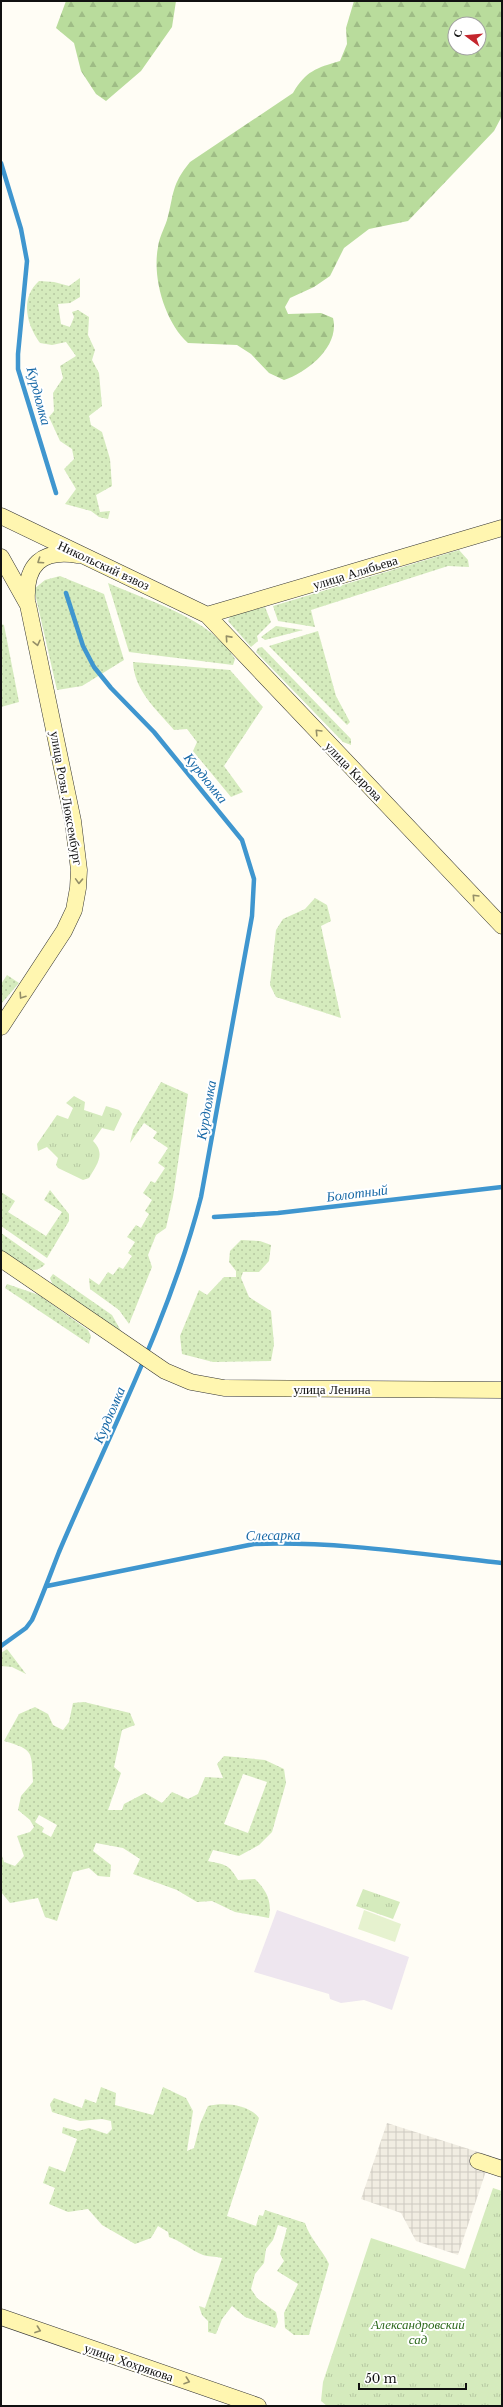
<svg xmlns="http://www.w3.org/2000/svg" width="503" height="2407" viewBox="0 0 503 2407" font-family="'Libre Baskerville',serif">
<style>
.industrial{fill:#eee6ef}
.grass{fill:url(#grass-dots);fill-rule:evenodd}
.forest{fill:url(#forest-firs);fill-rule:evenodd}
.park{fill:url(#park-tufts)}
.pitch{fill:#e6f2cf}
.plaza{fill:url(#plaza-grid)}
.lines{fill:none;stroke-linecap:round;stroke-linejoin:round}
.stream{stroke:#3f96cf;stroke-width:4.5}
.secondary-casing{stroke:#333;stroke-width:17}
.secondary{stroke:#fff6b0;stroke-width:16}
.oneway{stroke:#948f68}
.labels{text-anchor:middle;stroke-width:4;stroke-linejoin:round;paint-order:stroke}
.street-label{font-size:13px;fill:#111;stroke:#fff}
.park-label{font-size:13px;font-style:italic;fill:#2f6b1f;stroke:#fff}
.water-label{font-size:14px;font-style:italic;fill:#1768a6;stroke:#fff}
</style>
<defs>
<pattern id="grass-dots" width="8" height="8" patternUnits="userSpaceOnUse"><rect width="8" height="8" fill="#d5ebbd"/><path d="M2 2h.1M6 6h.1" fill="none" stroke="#b6c8a1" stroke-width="1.8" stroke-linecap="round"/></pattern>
<pattern id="forest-firs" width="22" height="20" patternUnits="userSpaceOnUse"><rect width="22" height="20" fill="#b9dc9c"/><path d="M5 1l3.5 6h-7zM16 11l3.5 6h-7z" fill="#9ebc85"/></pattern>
<pattern id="park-tufts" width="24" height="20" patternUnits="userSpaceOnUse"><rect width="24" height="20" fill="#d5ebbd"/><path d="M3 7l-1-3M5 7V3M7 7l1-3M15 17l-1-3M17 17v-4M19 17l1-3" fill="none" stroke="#b6c8a1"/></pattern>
<pattern id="plaza-grid" width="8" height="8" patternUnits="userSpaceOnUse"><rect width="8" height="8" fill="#f1ede2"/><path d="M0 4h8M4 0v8" fill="none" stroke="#cecac1"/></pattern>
</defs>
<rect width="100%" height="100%" fill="#fffdf5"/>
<path class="industrial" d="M 277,1910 L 409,1957 L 392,2010 L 364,2000 L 341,2003 L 330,1999 L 329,1994 L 254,1972 Z"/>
<path class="grass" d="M 80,278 L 80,297 L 70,303 L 58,304 L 61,324 L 70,327 L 74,317 L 72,312 L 78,310 L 89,317 L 88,335 L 95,350 L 92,360 L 99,373 L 102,406 L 89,416 L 91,425 L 102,432 L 110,459 L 112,486 L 96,495 L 100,512 L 110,511 L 108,519 L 99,517 L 91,511 L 65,504 L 76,489 L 64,469 L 74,459 L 72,449 L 60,441 L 49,417 L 54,411 L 53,393 L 63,378 L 60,366 L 76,356 L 66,342 L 52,345 L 40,343 C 26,324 20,298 39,281 L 54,282 L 69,286 Z
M 459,550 L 468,560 L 469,567 L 448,566 L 311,610 L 315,627 L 278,621 L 273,606 Z
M 60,576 L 104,594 L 124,660 L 82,686 L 57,690 L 34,589 L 45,580 Z
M 108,583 C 150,602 211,618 235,659 L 233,665 L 129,652 Z
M 265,607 L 271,622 L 257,636 L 258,641 L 251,647 L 228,621 L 231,615 Z
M 1,624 L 4,625 L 19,702 L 1,707 Z
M 276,626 L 303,630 L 265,640 L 261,637 Z
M 318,631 L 336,696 L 350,722 L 347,725 L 269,646 Z
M 262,647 L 351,739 L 351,745 L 343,742 L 256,652 L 258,648 Z
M 133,662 L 230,670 L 263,707 L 224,766 L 243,792 L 231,797 L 193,751 L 197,742 L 187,729 L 174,730 C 156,709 134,690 133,662 Z
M 315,898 L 327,905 L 331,921 L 321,926 L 341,1018 L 276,997 L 270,985 L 276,930 L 283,919 L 305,909 Z
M 7,975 L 19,983 L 1,1004 L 1,984 Z
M 161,1082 L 188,1094 L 173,1197 L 166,1228 L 156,1235 L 148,1255 L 152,1267 L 129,1324 L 119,1310 L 90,1289 L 89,1278 L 99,1285 L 108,1272 L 113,1275 L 119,1267 L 123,1269 L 132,1256 L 128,1253 L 135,1242 L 127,1237 L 136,1225 L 141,1228 L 149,1214 L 145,1211 L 152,1200 L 143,1193 L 151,1181 L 155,1183 L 165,1168 L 158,1163 L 168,1148 L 153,1138 L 157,1132 L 144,1123 L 130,1143 L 133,1130 Z
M 50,1190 L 69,1214 L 69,1221 L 47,1258 L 1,1226 L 1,1192 L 15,1201 L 8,1212 L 46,1236 L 62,1212 L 44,1200 Z
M 1,1233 L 45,1264 C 32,1280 14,1260 1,1251 Z
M 241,1240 L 260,1241 L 271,1245 L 269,1261 L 259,1272 L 243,1272 L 241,1278 L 249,1297 L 271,1311 L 274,1344 L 271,1361 L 213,1362 L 182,1354 L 180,1336 L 199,1290 L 207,1295 L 224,1277 L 236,1277 L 236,1271 L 229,1262 L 230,1251 Z
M 53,1274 L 112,1315 L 121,1331 L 54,1288 L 50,1278 Z
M 7,1284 L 39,1295 L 88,1330 L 91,1336 L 89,1344 L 5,1288 Z
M 7,1649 L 26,1674 L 12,1667 L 1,1666 L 1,1653 Z
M 84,1702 L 130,1713 L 135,1725 L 122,1730 L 114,1767 L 121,1773 L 108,1810 L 122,1810 L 124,1804 L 145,1793 L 162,1803 L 172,1792 L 188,1799 L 198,1794 L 205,1777 L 223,1778 L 217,1764 L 224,1756 L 265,1760 L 284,1769 L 286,1783 L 272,1832 L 259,1845 L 239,1856 L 213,1850 L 208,1861 C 225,1865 228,1863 238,1880 L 255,1879 C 267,1891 272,1901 269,1918 L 235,1912 L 212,1901 L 197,1902 L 177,1890 L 133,1874 L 140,1859 L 123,1848 L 96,1843 L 93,1851 L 111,1865 L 110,1877 L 98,1876 L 89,1868 L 73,1872 L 57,1921 L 45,1917 L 38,1898 L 10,1903 L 1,1892 L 1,1853 L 4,1862 L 15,1866 L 24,1856 L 17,1836 L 30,1832 L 34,1827 L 30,1820 L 18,1810 L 21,1796 L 33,1782 C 31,1752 35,1750 4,1741 L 19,1714 L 35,1707 L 48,1714 L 53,1725 L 63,1730 L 69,1722 L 73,1703 ZM 243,1774 L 267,1782 L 248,1833 L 224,1824 ZM 39,1815 L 57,1825 L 51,1837 L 42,1832 L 44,1828 L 35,1822 Z
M 101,2087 L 116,2093 L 115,2105 L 153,2115 L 163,2087 L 186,2098 L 193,2111 L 187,2151 L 194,2148 L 200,2124 L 208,2106 C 223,2102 249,2104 259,2118 L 227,2216 L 256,2226 L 259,2215 L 263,2216 L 265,2210 L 305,2223 C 310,2239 322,2249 329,2264 L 309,2335 L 294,2335 L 285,2328 L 284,2313 L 298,2284 L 277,2271 L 284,2261 L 280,2254 L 287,2228 L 278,2225 L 273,2240 L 266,2249 L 264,2263 L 255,2274 L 251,2289 L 257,2298 L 276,2312 L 278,2322 L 275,2328 L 245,2317 L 232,2306 L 222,2319 L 216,2334 L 208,2332 L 208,2321 L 202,2315 L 199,2306 L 205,2308 L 222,2258 C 215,2256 208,2257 203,2255 C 191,2250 181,2241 169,2237 L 168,2232 L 158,2226 L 151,2238 L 135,2244 L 102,2225 L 88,2209 L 68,2212 L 49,2204 L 55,2188 L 43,2183 L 49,2166 L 65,2172 L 77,2139 L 62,2133 L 63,2127 L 78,2131 L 89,2128 L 107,2134 L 112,2129 L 111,2121 L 102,2119 L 80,2121 L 52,2112 L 50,2104 L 54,2098 L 82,2108 L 85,2099 L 96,2103 Z"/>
<path class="forest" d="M 66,1 L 176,1 L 172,27 L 141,71 L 106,101 L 96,94 L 81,71 L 74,43 L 56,28 Z
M 354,1 L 502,1 L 502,116 L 494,131 L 408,221 L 369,229 L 344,248 L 330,276 L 314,287 L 290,298 L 285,307 L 288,314 L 321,313 L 333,318 C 340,346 308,372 284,380 L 269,373 L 251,354 L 237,345 L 188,343 C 165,322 152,278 158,247 C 159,238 164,229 167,220 C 174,194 171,185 190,162 L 293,93 C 306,71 316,68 340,61 L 347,44 L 346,28 ZM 455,24 L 479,24 L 479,48 L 455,48 Z"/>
<path class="park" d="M 74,1096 L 85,1102 L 84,1110 L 102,1116 L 106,1106 L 119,1110 L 122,1114 L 114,1131 L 102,1128 L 93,1141 C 106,1154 97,1164 89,1178 L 83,1180 L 58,1168 L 56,1165 L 58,1158 L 47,1147 L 38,1151 L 37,1144 L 57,1115 L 68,1119 L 73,1108 L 66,1103 Z
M 363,1889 L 400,1902 L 393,1919 L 356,1906 Z
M 493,2188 L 502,2191 L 502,2406 L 327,2406 L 321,2401 L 323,2382 L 371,2238 L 465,2269 Z"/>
<path class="pitch" d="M 364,1910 L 401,1924 L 395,1942 L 358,1929 Z"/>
<path class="plaza" d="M 387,2123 L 491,2156 L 458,2255 L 416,2241 L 401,2213 L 361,2199 Z"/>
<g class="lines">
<path class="stream" d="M 1,163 L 21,229 L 27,261 L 18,354 L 18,369 L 56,493
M 214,1217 L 278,1213 L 502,1187
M 47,1586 L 254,1544 C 336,1541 420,1554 502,1563
M 1,1646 L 26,1628 L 32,1620 C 42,1597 50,1575 59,1552 C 109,1434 169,1321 201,1197 L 252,916 L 254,879 L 242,840 L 154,732 L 111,688 L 94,667 L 83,646 L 66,593"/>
<g class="secondary-casing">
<path id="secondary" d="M 1,516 L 207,615 L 502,926
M 1,557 L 28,605 L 73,821 L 79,870 L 78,888 L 74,910 L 64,931 L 1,1027
M 27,601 C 25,565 41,549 78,555
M 207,615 L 502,528
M 1,1259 L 165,1371 L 191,1382 L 224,1388 L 502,1390
M 478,2161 L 502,2169
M 1,2317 L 258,2406"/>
</g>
<use href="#secondary" class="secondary"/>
</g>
<defs><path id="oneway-chevron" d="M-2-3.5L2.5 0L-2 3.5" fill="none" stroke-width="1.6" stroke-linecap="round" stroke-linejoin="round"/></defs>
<g class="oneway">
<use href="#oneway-chevron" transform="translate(40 561) rotate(146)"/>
<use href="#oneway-chevron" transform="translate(228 638) rotate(-132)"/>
<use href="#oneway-chevron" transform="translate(37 643) rotate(77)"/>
<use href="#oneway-chevron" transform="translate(318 732) rotate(-134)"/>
<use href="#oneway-chevron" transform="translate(79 881) rotate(92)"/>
<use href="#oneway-chevron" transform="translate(475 897) rotate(-134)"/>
<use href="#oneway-chevron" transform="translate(22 996) rotate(124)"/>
<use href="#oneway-chevron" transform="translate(38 2330) rotate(20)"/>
<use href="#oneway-chevron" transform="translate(187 2381) rotate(19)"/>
</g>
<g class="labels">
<g class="street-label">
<text transform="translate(104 565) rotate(25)" y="5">Никольский взвоз</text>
<text transform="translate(355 572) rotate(-17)" y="5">улица Алябьева</text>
<text transform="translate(354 771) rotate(46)" y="5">улица Кирова</text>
<text transform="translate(67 798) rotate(80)" y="5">улица Розы Люксембург</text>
<text x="332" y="1394">улица Ленина</text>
<text transform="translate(129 2362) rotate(19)" y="5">улица Хохрякова</text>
</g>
<g class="park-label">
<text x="418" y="2329">Александровский<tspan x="418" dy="15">сад</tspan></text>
</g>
<g class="water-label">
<text transform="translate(39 396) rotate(75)" y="5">Курдюмка</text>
<text transform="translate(206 778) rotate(51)" y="5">Курдюмка</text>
<text transform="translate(206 1110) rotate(-80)" y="5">Курдюмка</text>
<text transform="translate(357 1193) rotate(-7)" y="5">Болотный</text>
<text transform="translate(109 1415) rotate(-67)" y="5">Курдюмка</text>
<text transform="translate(273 1535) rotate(-1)" y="5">Слесарка</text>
</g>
</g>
<rect width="503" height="2407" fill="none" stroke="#111111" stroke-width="4"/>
<g transform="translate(467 36) rotate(286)"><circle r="19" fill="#ffffff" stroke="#a0a0a0"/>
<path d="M0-3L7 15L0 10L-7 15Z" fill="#c4262e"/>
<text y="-6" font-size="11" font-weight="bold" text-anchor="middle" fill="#111111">С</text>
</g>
<path d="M359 2383v6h107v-6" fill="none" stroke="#111111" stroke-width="2"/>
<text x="365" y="2383" font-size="12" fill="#111111" stroke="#ffffff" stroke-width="3" paint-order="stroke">50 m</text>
</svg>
